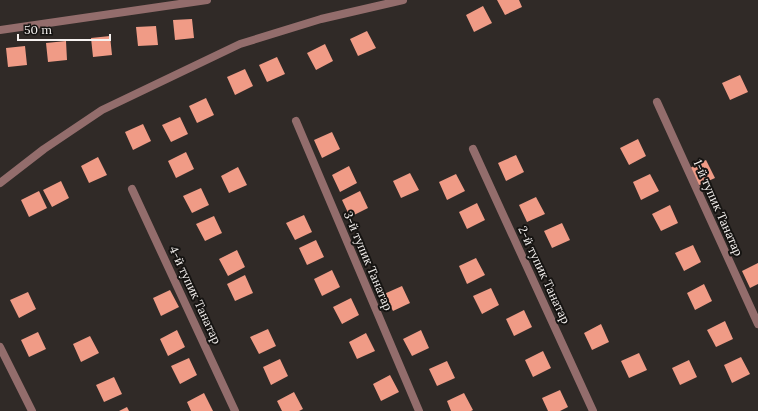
<svg xmlns="http://www.w3.org/2000/svg" width="758" height="411" viewBox="0 0 758 411" font-family="Lora,serif">
<style>
.building{fill:#f09b86}
.lines{fill:none;stroke-linecap:round;stroke-linejoin:round}
.street{stroke:#936d6c;stroke-width:8}
.labels{text-anchor:middle;stroke-width:4;stroke-linejoin:round;paint-order:stroke}
.street-label{font-size:12px;fill:#f6f2f0;stroke:#161412}
</style>
<rect width="100%" height="100%" fill="#302a27"/>
<path class="building" d="M 497,0 L 519,0 L 522,7 L 505,15 Z
M 483,6 L 492,23 L 474,32 L 466,15 Z
M 192,19 L 194,38 L 175,40 L 173,20 Z
M 156,26 L 158,45 L 138,46 L 136,27 Z
M 367,31 L 376,48 L 358,56 L 350,39 Z
M 110,36 L 112,55 L 93,57 L 91,38 Z
M 66,41 L 67,60 L 48,62 L 46,43 Z
M 325,44 L 333,61 L 316,70 L 307,53 Z
M 25,46 L 27,65 L 8,67 L 6,48 Z
M 277,57 L 285,74 L 267,82 L 259,65 Z
M 245,69 L 253,86 L 235,95 L 227,77 Z
M 740,75 L 748,92 L 730,100 L 722,83 Z
M 206,98 L 214,115 L 197,123 L 189,106 Z
M 180,117 L 188,134 L 171,142 L 162,125 Z
M 143,124 L 151,141 L 133,150 L 125,132 Z
M 332,132 L 340,149 L 322,158 L 314,140 Z
M 638,139 L 646,156 L 629,165 L 620,148 Z
M 186,152 L 194,169 L 176,178 L 168,161 Z
M 516,155 L 524,172 L 506,181 L 498,163 Z
M 98,157 L 107,175 L 89,183 L 81,166 Z
M 706,160 L 715,178 L 697,186 L 688,169 Z
M 349,166 L 357,183 L 340,192 L 332,175 Z
M 238,167 L 247,185 L 229,193 L 221,176 Z
M 410,173 L 419,190 L 401,198 L 393,181 Z
M 456,174 L 465,191 L 447,200 L 439,182 Z
M 650,174 L 659,191 L 641,200 L 633,182 Z
M 61,181 L 69,198 L 52,207 L 43,190 Z
M 201,188 L 209,205 L 192,213 L 183,196 Z
M 39,191 L 47,208 L 29,217 L 21,200 Z
M 360,191 L 368,208 L 350,217 L 342,200 Z
M 536,197 L 545,214 L 527,222 L 519,205 Z
M 477,203 L 485,220 L 467,229 L 459,212 Z
M 670,205 L 678,223 L 661,231 L 652,214 Z
M 304,215 L 312,232 L 295,240 L 286,223 Z
M 214,216 L 222,233 L 205,241 L 196,224 Z
M 562,223 L 570,240 L 552,248 L 544,231 Z
M 316,240 L 324,257 L 307,265 L 299,248 Z
M 693,245 L 701,262 L 684,271 L 675,253 Z
M 237,250 L 245,267 L 228,276 L 219,259 Z
M 476,258 L 485,275 L 467,284 L 459,266 Z
M 758,263 L 758,284 L 750,288 L 742,271 Z
M 332,270 L 340,287 L 322,296 L 314,279 Z
M 245,275 L 253,293 L 235,301 L 227,284 Z
M 704,284 L 712,301 L 695,310 L 687,293 Z
M 402,286 L 410,303 L 393,311 L 384,294 Z
M 491,288 L 499,305 L 482,314 L 473,296 Z
M 170,290 L 179,307 L 161,316 L 153,298 Z
M 28,292 L 36,309 L 19,318 L 10,300 Z
M 351,298 L 359,315 L 342,324 L 333,307 Z
M 524,310 L 532,327 L 514,336 L 506,319 Z
M 725,321 L 733,339 L 716,347 L 707,330 Z
M 601,324 L 609,342 L 592,350 L 584,333 Z
M 268,329 L 276,346 L 259,354 L 250,337 Z
M 177,330 L 185,347 L 168,356 L 160,339 Z
M 421,330 L 429,348 L 412,356 L 403,339 Z
M 38,332 L 46,349 L 29,357 L 21,340 Z
M 366,333 L 375,351 L 357,359 L 349,342 Z
M 90,336 L 99,353 L 81,362 L 73,344 Z
M 543,351 L 551,368 L 533,377 L 525,360 Z
M 639,353 L 647,370 L 629,378 L 621,361 Z
M 741,357 L 750,374 L 732,383 L 724,365 Z
M 189,358 L 197,375 L 180,384 L 171,366 Z
M 280,359 L 288,376 L 271,385 L 263,367 Z
M 689,360 L 697,377 L 680,385 L 672,368 Z
M 447,361 L 455,378 L 437,386 L 429,369 Z
M 390,375 L 399,392 L 381,401 L 373,384 Z
M 114,377 L 122,394 L 104,402 L 96,385 Z
M 560,390 L 568,407 L 560,411 L 548,411 L 542,398 Z
M 294,392 L 303,409 L 299,411 L 282,411 L 277,401 Z
M 204,393 L 213,411 L 191,411 L 187,402 Z
M 464,393 L 473,410 L 471,411 L 451,411 L 447,401 Z
M 127,407 L 129,411 L 119,411 Z"/>
<g class="lines">
<path class="street" d="M 0,30 L 207,0
M 657,102 L 758,324
M 296,121 L 419,411
M 473,149 L 593,411
M 0,183 L 44,149 L 102,110 L 240,44 L 321,19 L 403,0
M 132,189 L 235,411
M 0,347 L 32,411"/>
</g>
<g class="labels">
<g class="street-label">
<text transform="translate(718 208) rotate(66)" y="4">1-й тупик Танатар</text>
<text transform="translate(368 261) rotate(67)" y="4">3-й тупик Танатар</text>
<text transform="translate(544 275) rotate(65)" y="4">2-й тупик Танатар</text>
<text transform="translate(195 295) rotate(65)" y="4">4-й тупик Танатар</text>
</g>
</g>
<path d="M18 34v6h92v-6" fill="none" stroke="#f6f2f0" stroke-width="2"/>
<text x="24" y="34" font-size="12" fill="#f6f2f0" stroke="#161412" stroke-width="3" paint-order="stroke">50 m</text>
</svg>
